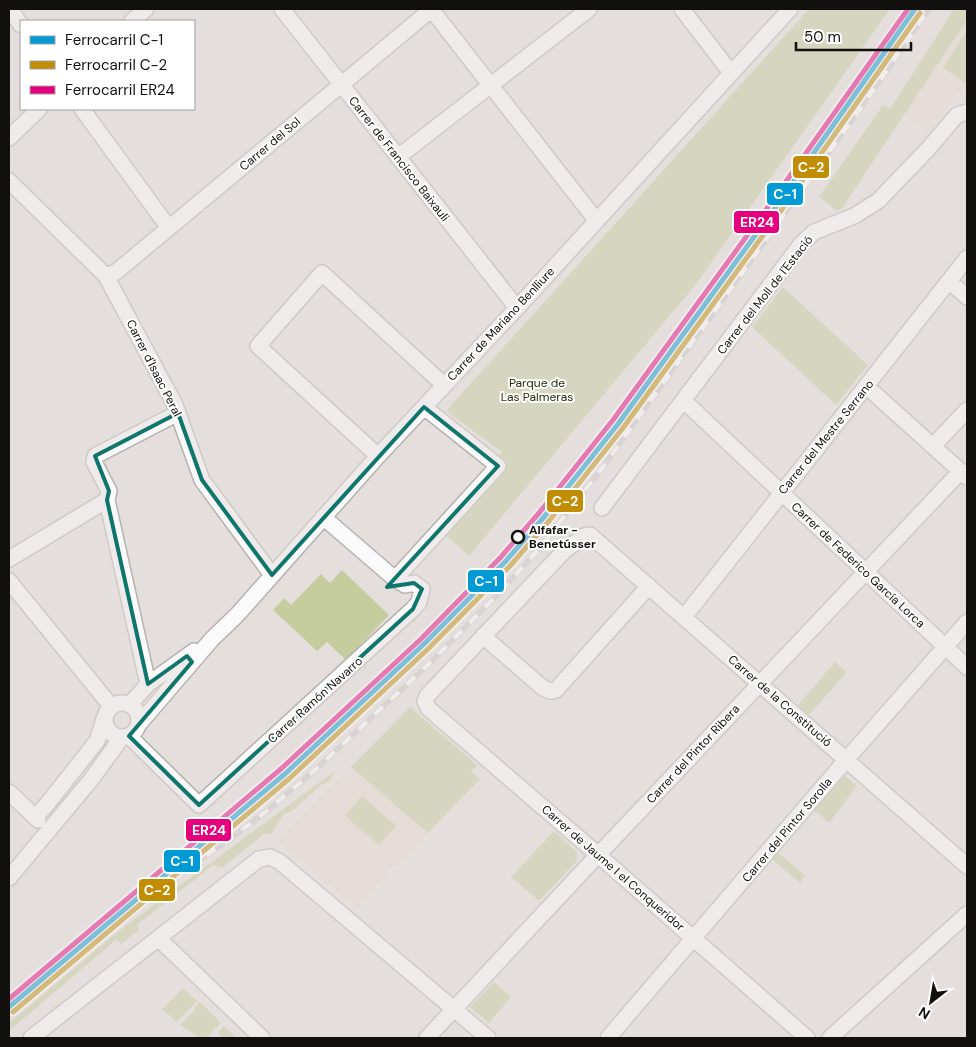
<svg xmlns="http://www.w3.org/2000/svg" width="976" height="1047" viewBox="0 0 976 1047" font-family="'DM Sans',sans-serif">
<style>
.education{fill:#e7d7d0}
.green{fill:#c5cc9e}
.lines{fill:none;stroke-linecap:round;stroke-linejoin:round}
.minor-casing{stroke:#b5b1af;stroke-width:18}
.minor{stroke:#fbfafa;stroke-width:15}
.rail-casing{stroke:#c9c7c7;stroke-width:5.5}
.rail{stroke:#fff;stroke-width:4;stroke-dasharray:11;stroke-linecap:butt}
.rail-1-casing{stroke:#fff;stroke-width:9}
.rail-2-casing{stroke:#fff;stroke-width:9}
.rail-3-casing{stroke:#fff;stroke-width:9}
.rail-1{stroke:#009ad5;stroke-width:5}
.rail-2{stroke:#c08d04;stroke-width:5}
.rail-3{stroke:#e5007d;stroke-width:5}
.marked{fill:none;stroke:#0f766e;stroke-width:4;stroke-linejoin:round}
.stop-dot{fill:#fff;stroke:#12100e;stroke-width:2.5}
.labels{text-anchor:middle;stroke-width:4;stroke-linejoin:round;paint-order:stroke}
.street-label{font-size:12px;fill:#12100e;stroke:#fff}
.park-label{font-size:12px;fill:#272e07;stroke:#fff}
.stop-label{font-size:12px;font-weight:bold;fill:#12100e;stroke:#fff;text-anchor:start}
.line-badge{stroke:#fff;stroke-width:2}
.badge-label{font-size:14px;text-anchor:middle;font-weight:bold;fill:#fff}
</style>
<rect width="100%" height="100%" fill="#e4dfdc"/>
<path class="education" d="M 967,20 L 967,90 L 962,86 L 930,132 L 904,114 Z
M 354,771 L 428,833 L 397,866 L 393,865 L 357,908 L 278,841 L 337,780 L 346,773 Z"/>
<path class="green" d="M 809,9 L 890,9 L 696,284 L 469,556 L 439,529 L 502,452 L 446,411 Z
M 954,9 L 967,9 L 967,20 L 841,210 L 836,210 L 819,197 L 883,105 L 890,109 Z
M 967,30 L 967,84 L 943,68 Z
M 783,287 L 868,365 L 836,405 L 752,327 Z
M 342,570 L 389,615 L 346,660 L 327,642 L 317,651 L 273,610 L 284,598 L 291,605 L 321,574 L 330,583 Z
M 835,662 L 847,672 L 809,715 L 798,705 Z
M 410,707 L 477,765 L 471,772 L 480,779 L 428,833 L 351,767 Z
M 336,770 L 329,781 L 320,786 L 292,811 L 284,814 L 271,834 L 264,834 L 222,868 L 213,865 L 137,925 L 139,930 L 121,944 L 117,939 L 9,1031 L 9,1023 L 116,933 Z
M 844,775 L 857,786 L 829,823 L 814,810 Z
M 362,796 L 396,826 L 379,845 L 345,816 Z
M 554,831 L 577,852 L 577,861 L 539,901 L 511,877 Z
M 777,852 L 805,875 L 800,883 L 772,859 Z
M 494,982 L 511,997 L 489,1023 L 470,1007 Z
M 183,988 L 197,1001 L 176,1022 L 162,1009 Z
M 200,1002 L 221,1023 L 206,1038 L 200,1038 L 180,1025 L 195,1010 L 193,1008 Z
M 224,1026 L 237,1038 L 223,1038 L 218,1033 Z"/>
<g class="lines">
<g class="minor-casing">
<path id="minor" d="M 10,9 L 21,25
M 282,9 L 517,308
M 431,9 L 596,220
M 682,9 L 731,73
M 132,21 L 146,9
M 82,109 L 169,228
M 9,138 L 39,109
M 398,157 L 589,9
M 9,181 L 106,276 L 175,405 L 202,480 L 272,575
M 106,276 L 116,272 L 432,9
M 949,281 L 967,297
M 866,386 L 967,477
M 684,401 L 967,667
M 933,446 L 967,410
M 378,456 L 258,346 L 322,273 L 444,385
M 602,508 L 801,244 L 814,232 L 854,216 L 878,201 L 928,149 L 957,115 L 967,112
M 9,559 L 107,500
M 395,579 L 498,466 L 424,407
M 9,581 L 111,706
M 684,617 L 967,258
M 483,636 L 543,688 L 550,691 L 556,690 L 649,586
M 148,684 L 107,500 L 109,491 L 94,462 L 95,456 L 178,413
M105 720a17 17 0 1 1 34 0a17 17 0 1 1-34 0Z
M 130,704 L 148,684 L 194,651
M 139,724 L 212,639 L 237,615 L 378,456 L 517,308 L 790,9
M 129,736 L 199,805 L 413,609 L 419,602 L 422,589 L 414,583 L 405,585 L 395,579 L 323,517
M 9,792 L 38,820
M 31,813 L 37,814 L 44,808 L 97,741 L 104,719
M 9,878 L 90,781 L 122,737
M 158,938 L 262,1038
M 31,1038 L 259,859 L 270,857 L 280,862 L 488,1038
M 427,1038 L 598,855 L 961,471
M 608,1038 L 846,760 L 967,622
M 807,1038 L 589,847 L 429,709 L 425,701 L 427,696 L 564,551 L 584,536 L 590,535 L 967,866
M 830,1038 L 967,914"/>
</g>
<use href="#minor" class="minor"/>
<g class="rail-casing">
<path id="rail" d="M 115,917 L 229,840 L 268,810 L 315,770 L 429,664 L 498,594 L 539,549 L 600,471 L 868,98 L 929,9"/>
</g>
<use href="#rail" class="rail"/>
<g class="rail-1-casing">
<path id="rail-1" d="M 9,1007 L 286,773 L 425,643 L 505,562 L 544,517 L 618,424 L 775,208 L 915,9"/>
</g>
<g class="rail-2-casing">
<path id="rail-2" d="M 13,1012 L 290,778 L 429,648 L 510,566 L 549,521 L 623,428 L 780,212 L 920,13"/>
</g>
<g class="rail-3-casing">
<path id="rail-3" d="M 9,999 L 282,768 L 421,639 L 500,558 L 539,513 L 613,420 L 770,204 L 908,9"/>
</g>
<use href="#rail-1" class="rail-1"/>
<use href="#rail-2" class="rail-2"/>
<use href="#rail-3" class="rail-3"/>
</g>
<path d="M0 0H976V1047H0ZM 424,407 L 498,466 L 387,587 L 414,583 L 422,589 L 413,609 L 199,805 L 129,736 L 192,662 L 187,656 L 148,684 L 107,500 L 109,491 L 95,456 L 178,413 L 202,480 L 272,575 Z" fill="#e4dfdc" fill-opacity=".55" fill-rule="evenodd"/>
<path class="marked" d="M 424,407 L 498,466 L 387,587 L 414,583 L 422,589 L 413,609 L 199,805 L 129,736 L 192,662 L 187,656 L 148,684 L 107,500 L 109,491 L 95,456 L 178,413 L 202,480 L 272,575 Z"/>
<circle class="stop-dot" cx="518" cy="537" r="6"/>
<g class="labels">
<g class="street-label">
<text transform="translate(270 144) rotate(-40)" y="4">Carrer del Sol</text>
<text transform="translate(399 159) rotate(52)" y="4">Carrer de Francisco Baixauli</text>
<text transform="translate(765 295) rotate(-52)" y="4">Carrer del Moll de l'Estació</text>
<text transform="translate(501 324) rotate(-47)" y="4">Carrer de Mariano Benlliure</text>
<text transform="translate(154 368) rotate(63)" y="4">Carrer d'Isaac Peral</text>
<text transform="translate(826 437) rotate(-51)" y="4">Carrer del Mestre Serrano</text>
<text transform="translate(858 565) rotate(43)" y="4">Carrer de Federico García Lorca</text>
<text transform="translate(315 700) rotate(-42)" y="4">Carrer Ramón Navarro</text>
<text transform="translate(780 701) rotate(41)" y="4">Carrer de la Constitució</text>
<text transform="translate(693 754) rotate(-47)" y="4">Carrer del Pintor Ribera</text>
<text transform="translate(787 830) rotate(-50)" y="4">Carrer del Pintor Sorolla</text>
<text transform="translate(613 868) rotate(41)" y="4">Carrer de Jaume I el Conqueridor</text>
</g>
<g class="park-label">
<text x="537" y="387">Parque de<tspan x="537" dy="14">Las Palmeras</tspan></text>
</g>
<g class="stop-label">
<text x="529" y="534">Alfafar -<tspan x="529" dy="14">Benetússer</tspan></text>
</g>
</g>
<g class="line-badge">
<rect x="792" y="155" width="38" height="24" rx="5" fill="#c08d04"/>
<rect x="766" y="182" width="38" height="24" rx="5" fill="#009ad5"/>
<rect x="733" y="210" width="47" height="24" rx="5" fill="#e5007d"/>
<rect x="546" y="489" width="38" height="24" rx="5" fill="#c08d04"/>
<rect x="467" y="569" width="38" height="24" rx="5" fill="#009ad5"/>
<rect x="185" y="818" width="47" height="24" rx="5" fill="#e5007d"/>
<rect x="163" y="849" width="38" height="24" rx="5" fill="#009ad5"/>
<rect x="138" y="878" width="38" height="24" rx="5" fill="#c08d04"/>
</g>
<g class="badge-label">
<text x="811" y="172">C-2</text>
<text x="785" y="199">C-1</text>
<text x="757" y="227">ER24</text>
<text x="565" y="506">C-2</text>
<text x="486" y="586">C-1</text>
<text x="209" y="835">ER24</text>
<text x="182" y="866">C-1</text>
<text x="157" y="895">C-2</text>
</g>
<rect width="976" height="1047" fill="none" stroke="#12100e" stroke-width="20"/>
<rect x="20" y="20" width="175" height="90" fill="#ffffff" stroke="#a09f9f"/>
<rect x="30" y="36" width="25" height="8" fill="#009ad5" stroke="#a09f9f"/>
<text x="65" y="45" font-size="15" fill="#12100e">Ferrocarril C-1</text>
<rect x="30" y="61" width="25" height="8" fill="#c08d04" stroke="#a09f9f"/>
<text x="65" y="70" font-size="15" fill="#12100e">Ferrocarril C-2</text>
<rect x="30" y="86" width="25" height="8" fill="#e5007d" stroke="#a09f9f"/>
<text x="65" y="95" font-size="15" fill="#12100e">Ferrocarril ER24</text>
<g transform="translate(931 1002) rotate(211)" stroke="#ffffff" stroke-width="4" paint-order="stroke">
<path d="M0-4L9 19L0 12L-9 19Z" fill="#12100e"/>
<text y="-8" font-size="14" font-weight="bold" text-anchor="middle" fill="#12100e">N</text>
</g>
<path d="M796 42v8h115v-8" fill="none" stroke="#12100e" stroke-width="2.5"/>
<text x="804" y="42" font-size="15" fill="#12100e" stroke="#ffffff" stroke-width="4" paint-order="stroke">50 m</text>
</svg>
